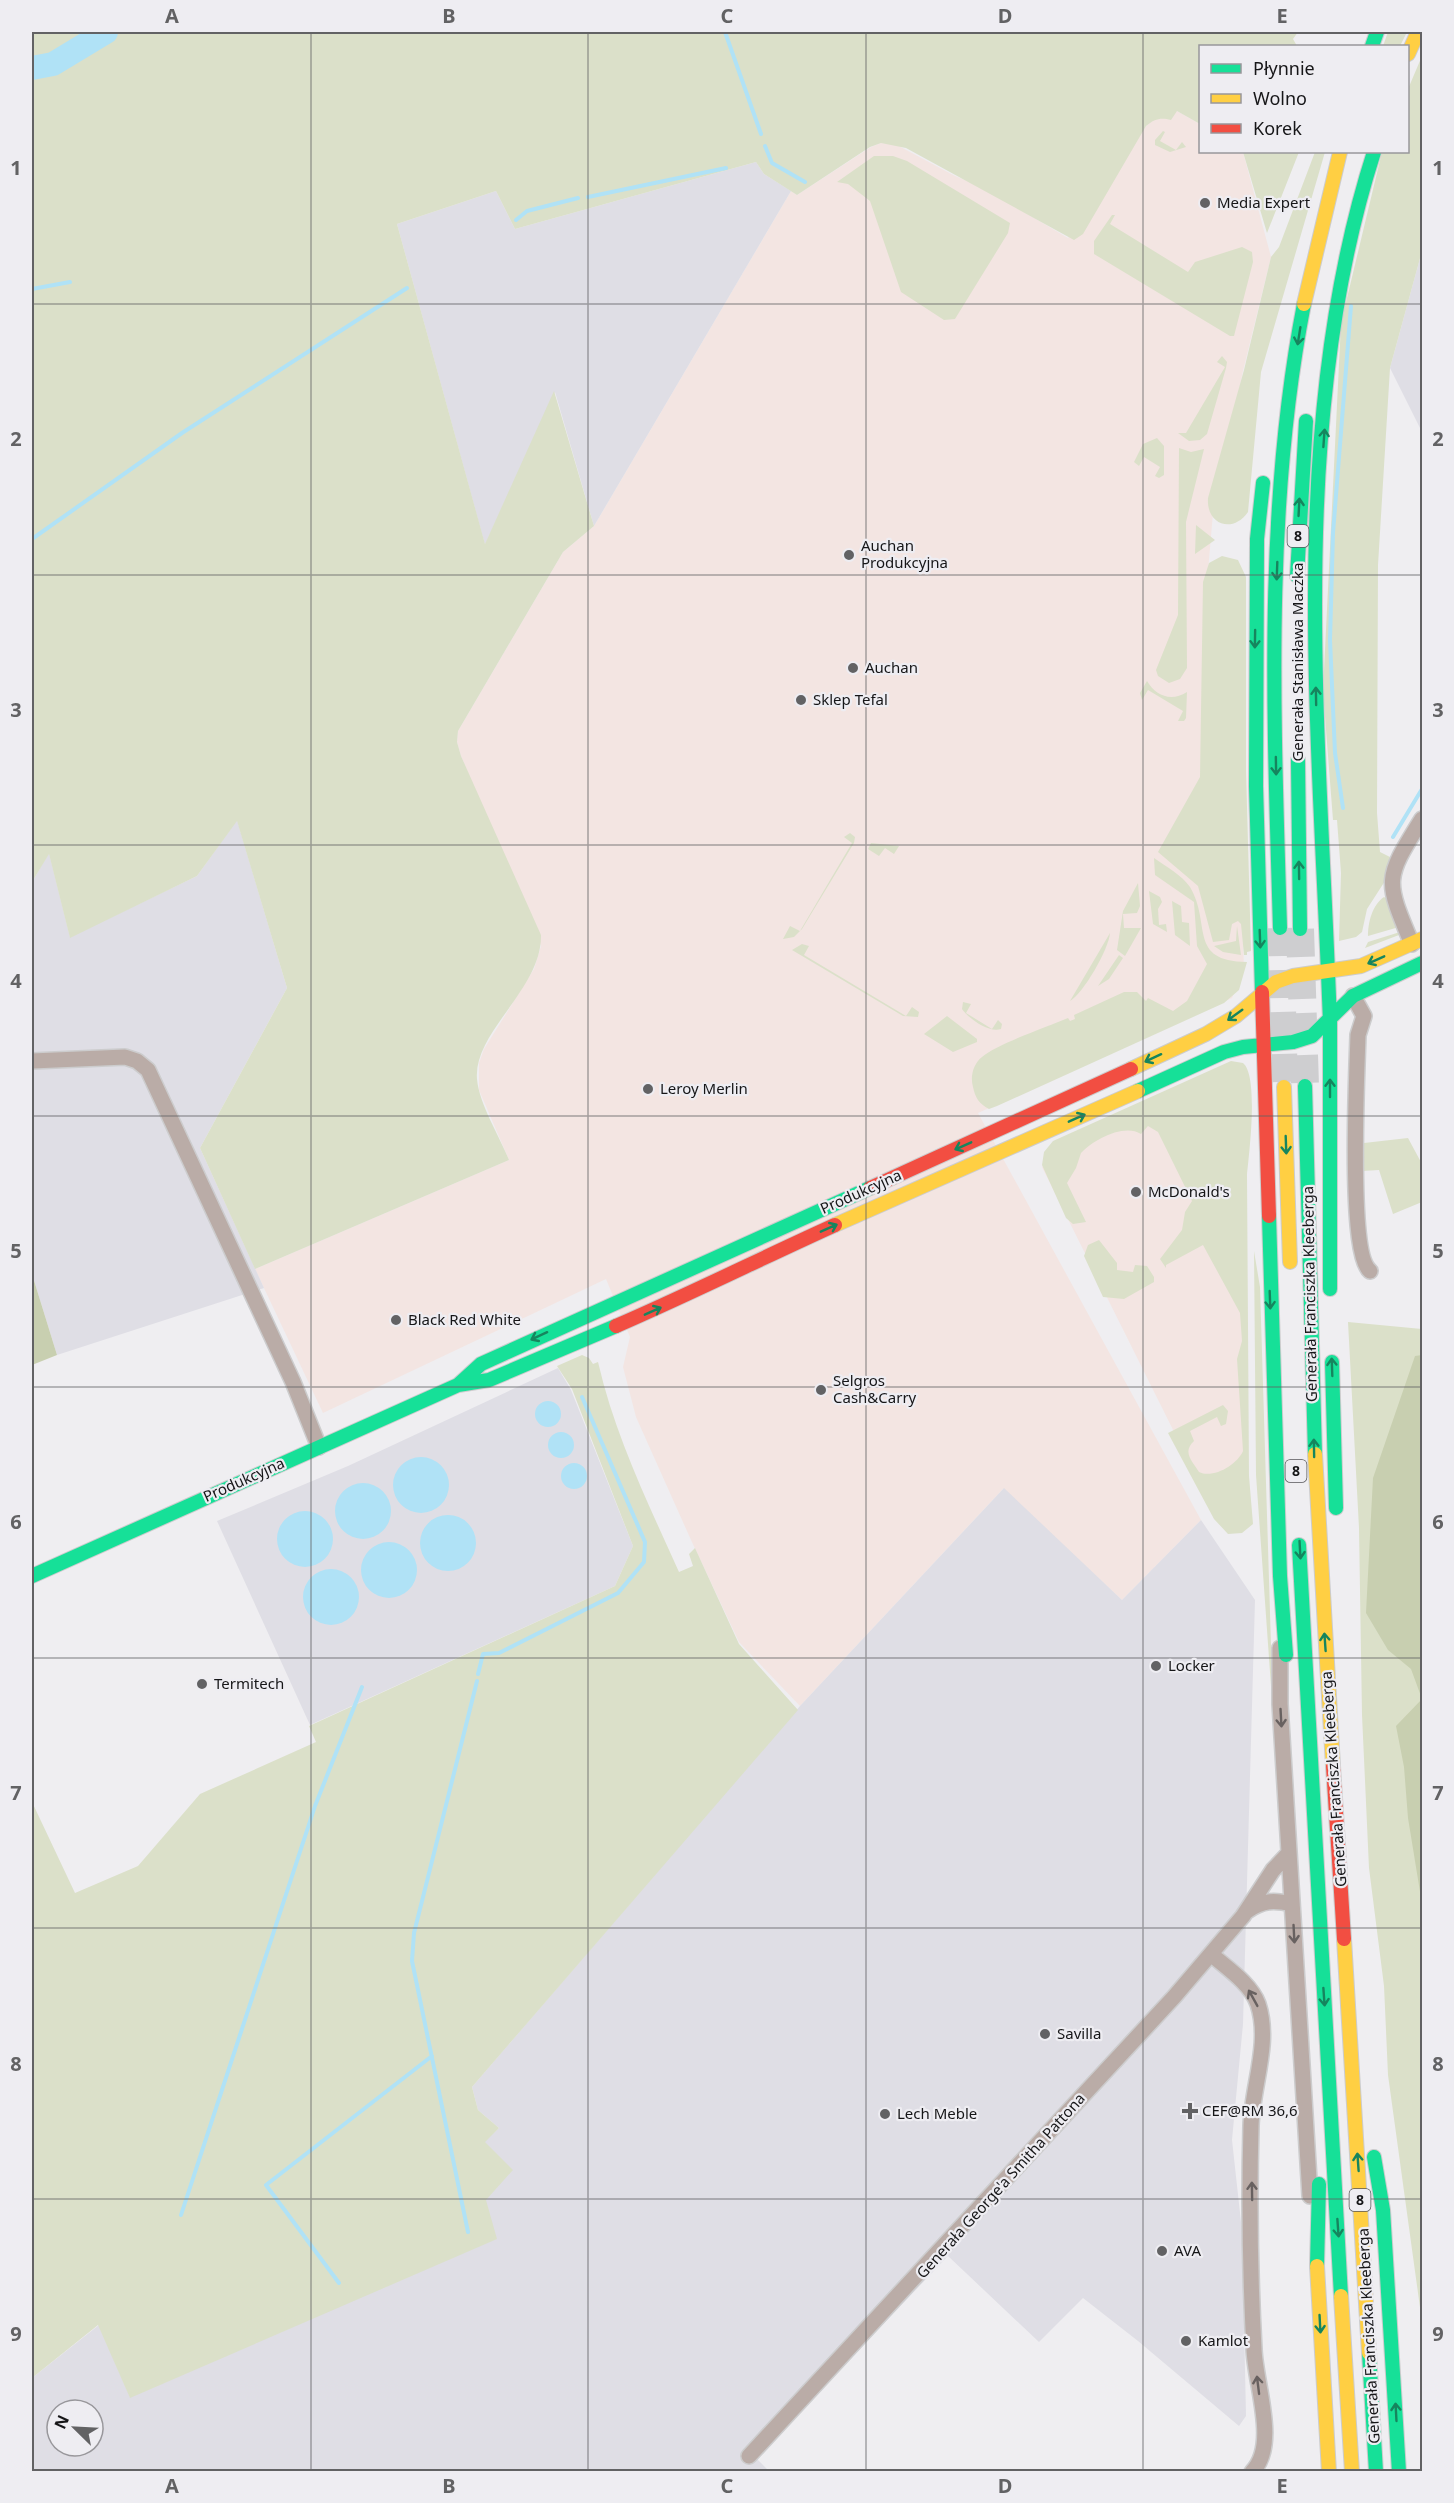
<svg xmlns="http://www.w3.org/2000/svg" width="1454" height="2503" viewBox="0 0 1454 2503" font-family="'Noto Sans',sans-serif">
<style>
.commercial{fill:#f3e5e2}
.built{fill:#dfdee5;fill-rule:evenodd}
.green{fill:#dbe0c9}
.forest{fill:#c8cfb0}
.water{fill:#b0e2f6}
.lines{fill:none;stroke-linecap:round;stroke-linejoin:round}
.stream{stroke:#b0e2f6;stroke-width:4}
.river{stroke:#b0e2f6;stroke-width:24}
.highway-tunnel{stroke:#ceced0;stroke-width:28;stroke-dasharray:28 14;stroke-linecap:butt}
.street-casing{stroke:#cccccd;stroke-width:18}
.fast-casing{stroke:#cccccd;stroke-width:16}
.slow-casing{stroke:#cccccd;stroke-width:16}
.jam-casing{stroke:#cccccd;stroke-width:16}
.street{stroke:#baaca7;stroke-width:15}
.fast{stroke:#16e098;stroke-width:14}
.slow{stroke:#ffcf43;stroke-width:14}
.jam{stroke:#f24e42;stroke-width:14}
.oneway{stroke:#16855e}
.oneway2{stroke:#686160}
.grid{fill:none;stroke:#626264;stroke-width:1.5;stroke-opacity:0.55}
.poi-dot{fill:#626264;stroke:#eeedf2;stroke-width:2}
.labels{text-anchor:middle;stroke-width:4.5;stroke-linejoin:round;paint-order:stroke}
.shield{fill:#eeedf2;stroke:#575659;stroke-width:1.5}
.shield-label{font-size:14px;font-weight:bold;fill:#161618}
.poi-label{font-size:15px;fill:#161618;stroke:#eeedf2;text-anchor:start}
.street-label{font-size:15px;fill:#161618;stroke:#eeedf2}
.neatline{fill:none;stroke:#626264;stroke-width:2}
.grid-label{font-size:20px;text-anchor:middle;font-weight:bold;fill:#626264}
</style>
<rect width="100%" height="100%" fill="#efeef1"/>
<path class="commercial" d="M 1177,111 L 1200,124 L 1200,152 L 1243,152 L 1271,257 L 1243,371 L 1213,513 L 1208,571 L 1236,774 L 1244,968 L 1232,998 L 978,1113 L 1201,1520 L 1122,1600 L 1003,1489 L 800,1706 L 739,1642 L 691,1540 L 636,1417 L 623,1367 L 630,1337 L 606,1279 L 323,1413 L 255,1269 L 509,1160 L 479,1090 L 479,1063 L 484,1049 L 534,969 L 541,946 L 461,756 L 457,742 L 458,731 L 563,552 L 594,526 L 791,191 L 797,195 L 871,147 L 881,143 L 895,144 L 955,176 L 980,186 L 1068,238 L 1146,126 L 1153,120 Z
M 1141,1102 L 1245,1260 L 1248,1469 L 1204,1492 L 1042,1167 Z"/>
<path class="built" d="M 756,162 L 764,174 L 791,191 L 594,526 L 555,392 L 485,545 L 397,224 L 496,191 L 515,229 Z
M 1422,251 L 1422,432 L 1390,368 Z
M 237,820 L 287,988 L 200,1148 L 264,1288 L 57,1355 L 32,1274 L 32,882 L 49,853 L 70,937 L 197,876 Z
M 558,1368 L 571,1390 L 633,1546 L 615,1586 L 310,1725 L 217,1521 L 348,1466 Z
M 1004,1488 L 1122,1600 L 1201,1520 L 1255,1600 L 1243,2024 L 1232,2140 L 1242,2231 L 1246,2416 L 1239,2426 L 1138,2341 L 1083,2298 L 1039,2342 L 948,2256 L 756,2458 L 769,2471 L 32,2472 L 32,2378 L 99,2325 L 130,2397 L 486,2200 L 484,2142 L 499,2128 L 478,2110 L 472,2087 L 800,1706 ZM 57,2410 L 93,2410 L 93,2446 L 57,2446 Z"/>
<path class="green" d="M 32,32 L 1298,32 L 1293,39 L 1297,46 L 1200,46 L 1200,124 L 1177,111 L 1171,120 C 1161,117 1154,119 1146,126 L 1083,234 L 1074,240 L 906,148 L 881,143 L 870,147 L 797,195 L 764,174 L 756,162 L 515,229 L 496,191 L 397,224 L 485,544 L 554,391 L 594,526 L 563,552 L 458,731 L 457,742 L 461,756 L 541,935 C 542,989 473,1032 477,1079 C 479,1104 500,1137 509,1160 L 255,1269 L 200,1148 L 287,988 L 237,821 L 197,876 L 70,938 L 49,854 L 32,882 Z
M 1388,32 L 1407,32 L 1400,46 L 1383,46 Z
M 1422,56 L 1422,251 L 1390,368 L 1378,565 L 1377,813 L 1380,852 L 1390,857 L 1385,881 L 1367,909 L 1362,932 L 1356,937 L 1339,941 L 1341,873 L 1337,820 L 1333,820 L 1323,691 L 1341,323 L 1382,152 L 1408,152 L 1408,89 Z
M 1163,131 L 1165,132 L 1160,141 L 1176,150 L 1182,142 L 1186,147 L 1170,152 L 1155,145 L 1155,140 Z
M 1243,152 L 1299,152 L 1267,233 Z
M 1315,152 L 1325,152 L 1261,372 L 1248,512 C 1233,534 1206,525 1208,498 L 1244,370 L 1271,257 L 1279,247 Z
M 874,156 L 893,156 L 907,161 L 1010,223 L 1008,233 L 955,319 L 944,320 L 901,292 L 870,201 L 848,184 L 837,182 Z
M 1112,215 L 1115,215 L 1110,224 L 1188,272 L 1195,262 L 1242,247 L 1252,252 L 1253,262 L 1234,336 L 1230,336 L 1094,254 L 1094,241 Z
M 1222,356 L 1227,362 L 1226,368 L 1207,434 L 1200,440 L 1189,441 L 1178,433 L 1186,433 L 1225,367 L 1217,362 Z
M 1157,438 L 1164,446 L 1164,475 L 1159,478 L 1155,476 L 1160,467 L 1144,457 L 1139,466 L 1134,462 L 1143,444 Z
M 1179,448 L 1191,452 L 1204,449 L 1186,522 L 1187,668 L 1180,679 L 1169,683 L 1158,676 L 1156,670 L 1178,615 Z
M 1196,525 L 1215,540 L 1195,554 Z
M 1222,556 L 1238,560 L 1246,577 L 1246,771 L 1251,951 L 1247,952 L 1247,955 L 1244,955 L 1241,924 L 1238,921 L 1232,924 L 1229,940 L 1213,942 L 1198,886 L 1158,852 L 1200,777 L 1203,582 L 1209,563 Z
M 1147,681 C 1156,696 1171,702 1187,692 L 1186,718 L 1184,721 L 1178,721 L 1183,711 L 1148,690 L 1142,700 L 1140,693 Z
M 850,833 L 855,837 L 854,843 L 802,929 L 794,937 L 783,939 L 790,926 L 800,931 L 852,843 L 844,837 Z
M 871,843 L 899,846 L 894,854 L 885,848 L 879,856 L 868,849 Z
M 1154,858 C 1165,866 1182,875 1190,887 C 1212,924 1187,961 1247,962 L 1239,990 L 1224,1003 L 997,1106 L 989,1109 C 979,1104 975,1097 973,1087 C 970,1077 973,1064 982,1057 C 997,1044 1047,1027 1068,1018 L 1070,1021 L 1075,1019 L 1074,1015 L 1124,992 L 1137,992 L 1146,1001 L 1148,998 L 1173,1011 L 1187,1001 L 1207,964 L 1197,946 L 1194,902 L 1155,875 Z
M 1138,883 L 1140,906 L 1137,913 L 1123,914 L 1124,928 L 1141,928 L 1125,956 L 1117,950 L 1123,911 Z
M 1149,891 L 1160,897 L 1162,902 L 1158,909 L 1159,925 L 1166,924 L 1167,932 L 1153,924 Z
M 1384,897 L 1389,900 L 1399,927 L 1368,936 C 1368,923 1372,905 1384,897 Z
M 1172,901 L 1181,906 L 1182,922 L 1189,923 L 1190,946 L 1175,935 Z
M 1237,926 L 1241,955 L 1223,952 L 1214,946 L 1236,941 Z
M 1400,932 L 1399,935 L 1365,948 L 1368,942 Z
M 1110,933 C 1109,949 1083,994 1070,1001 Z
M 802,944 L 809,946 L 804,955 L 906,1016 L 912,1007 L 919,1012 L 918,1017 L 903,1016 L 792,950 Z
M 1119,955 L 1123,958 L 1109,979 L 1098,986 Z
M 963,1002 L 971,1004 L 966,1013 L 992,1029 L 998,1020 L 1002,1024 L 1001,1029 C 989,1033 969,1019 962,1009 Z
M 947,1016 L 977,1039 L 977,1042 L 953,1052 L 924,1034 Z
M 1231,1061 L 1243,1063 C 1259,1076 1249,1154 1247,1175 L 1249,1476 L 1253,1524 L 1242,1533 L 1228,1534 L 1214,1519 L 1168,1433 L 1223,1405 L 1228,1411 L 1226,1424 L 1221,1426 L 1217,1417 L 1190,1431 L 1194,1441 C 1182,1452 1192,1461 1199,1472 C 1213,1479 1237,1465 1243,1451 L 1237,1359 L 1242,1341 L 1240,1313 L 1203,1245 L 1166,1265 L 1166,1268 L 1160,1259 L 1182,1230 L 1185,1212 L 1192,1201 L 1158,1132 L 1148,1126 L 1141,1134 C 1124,1123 1093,1140 1081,1153 L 1076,1168 L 1067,1183 L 1086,1222 L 1073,1224 L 1066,1218 L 1042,1165 L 1044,1152 L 1053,1141 Z
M 1408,1138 L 1422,1164 L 1422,1202 L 1393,1214 L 1379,1170 L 1362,1171 L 1364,1143 Z
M 1099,1240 L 1117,1263 L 1117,1270 L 1133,1272 L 1135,1265 L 1147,1266 L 1154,1277 L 1154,1282 L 1124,1299 L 1103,1297 L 1084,1256 L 1088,1245 Z
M 1254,1251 L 1260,1287 L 1271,1645 L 1282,1841 L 1256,1475 Z
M 1348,1322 L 1422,1329 L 1422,2322 L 1388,2075 L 1384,1986 L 1369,1868 L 1362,1715 L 1359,1528 Z
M 582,1355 L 589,1358 L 593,1364 L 598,1362 C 615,1436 648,1503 679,1572 L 693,1566 L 689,1554 L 695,1548 L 739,1644 L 798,1710 L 472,2087 L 478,2110 L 499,2128 L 485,2142 L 513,2170 L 486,2200 L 497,2239 L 130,2398 L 98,2325 L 32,2378 L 32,1802 L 75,1893 L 138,1866 L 200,1794 L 316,1742 L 309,1726 L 615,1586 L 633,1546 L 572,1389 L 557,1366 Z"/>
<path class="forest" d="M 32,1274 L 57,1355 L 32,1365 Z
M 1422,1355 L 1422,1904 L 1408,1818 L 1404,1767 L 1396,1726 L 1422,1699 L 1411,1669 L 1388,1650 L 1366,1613 L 1373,1478 L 1415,1356 Z"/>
<path class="water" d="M535 1414a13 13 0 1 1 26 0a13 13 0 1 1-26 0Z
M548 1445a13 13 0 1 1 26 0a13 13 0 1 1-26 0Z
M393 1485a28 28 0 1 1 56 0a28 28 0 1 1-56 0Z
M561 1476a13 13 0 1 1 26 0a13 13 0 1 1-26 0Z
M335 1511a28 28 0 1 1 56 0a28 28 0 1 1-56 0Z
M277 1539a28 28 0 1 1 56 0a28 28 0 1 1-56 0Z
M420 1543a28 28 0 1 1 56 0a28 28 0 1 1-56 0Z
M361 1570a28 28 0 1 1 56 0a28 28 0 1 1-56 0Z
M303 1597a28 28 0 1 1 56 0a28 28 0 1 1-56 0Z"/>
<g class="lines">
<path class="stream" d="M 725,32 L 761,134
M 765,146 L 772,163 L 805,182
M 588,197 L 726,168
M 516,220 L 527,211 L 578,198
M 32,289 L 70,282
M 32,539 L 182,433 L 407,288
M 1343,808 L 1335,753 L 1330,640 L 1333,533 L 1351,306
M 1393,837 L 1422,789
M 478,1674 L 483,1654 L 499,1653 L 618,1593 L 644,1562 L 645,1542 L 582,1397
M 181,2215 L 315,1806 L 362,1687
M 468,2232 L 412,1961 L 414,1933 L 477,1681
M 339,2283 L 266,2185 L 432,2056"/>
<path class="river" d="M 32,68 L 53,64 L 106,32"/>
<path class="highway-tunnel" d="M 1280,928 L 1284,1087
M 1300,929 L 1305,1086"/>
<g class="street-casing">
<path id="street" d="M 1412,944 C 1384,878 1385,879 1422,819
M 1353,996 L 1364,1016 L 1358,1035 C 1357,1071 1348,1253 1370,1271
M 32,1061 L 125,1057 L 137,1061 L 148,1070 L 293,1382 L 319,1447
M 1280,1648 L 1280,1704 L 1310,2196
M 1247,1911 C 1263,1900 1274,1900 1292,1904
M 1212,1955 C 1227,1968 1251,1984 1258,2004 C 1271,2043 1252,2086 1251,2126 C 1249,2200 1250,2275 1254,2349 C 1255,2384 1279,2445 1252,2472
M 749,2456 L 1174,1997 L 1243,1916 L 1273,1870 L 1289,1853"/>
</g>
<g class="fast-casing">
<path id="fast" d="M 1372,46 L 1377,32
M 1257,539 L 1256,786 L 1262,992
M 1257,539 L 1263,483
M 1297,576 L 1306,421
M 1298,760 L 1300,929
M 1280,928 C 1274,720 1264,509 1304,304
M 1328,973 L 1330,1021
M 1328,973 C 1317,704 1290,413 1374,152
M 1330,1021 L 1330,1289
M 1305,1086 L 1315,1454
M 1138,1091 L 1224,1052 L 1243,1047 L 1293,1042 L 1312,1036 L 1353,996 L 1422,963
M 1269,1216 L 1280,1576
M 1332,1362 L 1336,1508
M 458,1385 L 481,1364 L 870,1188
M 1299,1545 L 1341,2296
M 32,1576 L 458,1385 L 489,1380 L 616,1326
M 1280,1576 L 1286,1655
M 1374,2157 L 1383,2210 L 1399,2472
M 1317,2266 L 1319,2184
M 1369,2353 L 1376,2472"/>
</g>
<g class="slow-casing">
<path id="slow" d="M 1408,54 L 1418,32
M 1304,304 L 1340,152
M 1131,1069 L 1206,1034 L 1236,1016 L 1276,982 L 1293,976 L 1361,966 L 1422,939
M 1284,1087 L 1290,1262
M 835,1225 L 1138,1091
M 1315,1454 L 1333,1766
M 1344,1939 L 1369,2353
M 1317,2266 L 1329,2472
M 1341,2296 L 1352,2472"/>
</g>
<g class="jam-casing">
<path id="jam" d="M 1262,992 L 1269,1216
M 870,1188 L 1131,1069
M 616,1326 C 690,1294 762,1258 835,1225
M 1333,1766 L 1344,1939"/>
</g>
<use href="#street" class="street"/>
<use href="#fast" class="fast"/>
<use href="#slow" class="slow"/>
<use href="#jam" class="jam"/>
</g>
<defs><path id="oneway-shaft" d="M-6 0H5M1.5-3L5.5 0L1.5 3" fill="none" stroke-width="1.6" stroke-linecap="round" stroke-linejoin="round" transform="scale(1.5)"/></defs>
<g class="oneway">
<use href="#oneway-shaft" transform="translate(1299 336) rotate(99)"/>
<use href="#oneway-shaft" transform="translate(1324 438) rotate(-86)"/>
<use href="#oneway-shaft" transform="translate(1299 507) rotate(-87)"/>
<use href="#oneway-shaft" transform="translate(1277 571) rotate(92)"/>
<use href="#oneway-shaft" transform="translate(1255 639) rotate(91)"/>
<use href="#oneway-shaft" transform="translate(1316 696) rotate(-91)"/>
<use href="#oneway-shaft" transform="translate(1276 766) rotate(89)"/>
<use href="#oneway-shaft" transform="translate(1299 870) rotate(-91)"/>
<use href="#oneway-shaft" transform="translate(1260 939) rotate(88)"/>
<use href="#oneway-shaft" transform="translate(1376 960) rotate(156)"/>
<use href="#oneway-shaft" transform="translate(1235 1015) rotate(144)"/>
<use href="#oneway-shaft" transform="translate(1153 1058) rotate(155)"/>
<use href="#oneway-shaft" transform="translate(1330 1088) rotate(-90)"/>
<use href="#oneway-shaft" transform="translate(1077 1118) rotate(-24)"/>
<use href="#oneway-shaft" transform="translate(1286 1145) rotate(88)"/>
<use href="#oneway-shaft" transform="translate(963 1146) rotate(156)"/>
<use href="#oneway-shaft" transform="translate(829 1228) rotate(-24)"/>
<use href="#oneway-shaft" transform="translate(1270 1300) rotate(88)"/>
<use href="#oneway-shaft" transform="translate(653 1311) rotate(-24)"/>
<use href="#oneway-shaft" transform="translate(539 1336) rotate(155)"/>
<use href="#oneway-shaft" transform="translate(1332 1367) rotate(-92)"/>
<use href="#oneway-shaft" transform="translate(1314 1448) rotate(-91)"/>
<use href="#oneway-shaft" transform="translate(1300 1550) rotate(87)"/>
<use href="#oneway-shaft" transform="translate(1325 1642) rotate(-94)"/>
<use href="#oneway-shaft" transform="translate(1324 1997) rotate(86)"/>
<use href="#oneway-shaft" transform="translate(1358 2162) rotate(-94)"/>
<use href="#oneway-shaft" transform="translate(1338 2228) rotate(86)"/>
<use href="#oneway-shaft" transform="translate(1320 2324) rotate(87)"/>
<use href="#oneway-shaft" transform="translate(1396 2412) rotate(-93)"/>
</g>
<g class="oneway2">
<use href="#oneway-shaft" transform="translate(1281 1718) rotate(87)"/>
<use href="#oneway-shaft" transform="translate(1294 1934) rotate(87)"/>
<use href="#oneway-shaft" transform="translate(1253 1998) rotate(-119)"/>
<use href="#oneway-shaft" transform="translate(1252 2191) rotate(-91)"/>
<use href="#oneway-shaft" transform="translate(1258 2385) rotate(-97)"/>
</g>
<path class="grid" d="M 311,32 L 311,2472M 588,32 L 588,2472M 866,32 L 866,2472M 1143,32 L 1143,2472M 32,304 L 1422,304M 32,575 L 1422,575M 32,845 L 1422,845M 32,1116 L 1422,1116M 32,1387 L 1422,1387M 32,1658 L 1422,1658M 32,1928 L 1422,1928M 32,2199 L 1422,2199"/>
<g class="poi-dot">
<circle cx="1205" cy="203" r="6"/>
<circle cx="849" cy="555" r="6"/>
<circle cx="853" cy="668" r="6"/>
<circle cx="801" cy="700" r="6"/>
<circle cx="648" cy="1089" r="6"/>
<circle cx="1136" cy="1192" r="6"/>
<circle cx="396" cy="1320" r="6"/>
<circle cx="821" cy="1390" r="6"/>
<circle cx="1156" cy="1666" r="6"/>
<circle cx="202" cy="1684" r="6"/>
<circle cx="1045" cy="2034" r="6"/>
<path d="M1187 2102h6v6h6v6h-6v6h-6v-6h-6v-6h6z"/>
<circle cx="885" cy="2114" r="6"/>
<circle cx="1162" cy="2251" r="6"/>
<circle cx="1186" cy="2341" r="6"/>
</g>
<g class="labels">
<g class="shield">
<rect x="1287.5" y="525" width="21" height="22" rx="4.5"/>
<rect x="1285.5" y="1460" width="21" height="22" rx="4.5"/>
<rect x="1349.5" y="2189" width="21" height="22" rx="4.5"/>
</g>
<g class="shield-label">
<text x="1298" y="541">8</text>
<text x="1296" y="1476">8</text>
<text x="1360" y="2205">8</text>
</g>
<g class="poi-label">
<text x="1217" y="208">Media Expert</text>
<text x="861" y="551">Auchan<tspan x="861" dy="17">Produkcyjna</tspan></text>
<text x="865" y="673">Auchan</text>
<text x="813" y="705">Sklep Tefal</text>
<text x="660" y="1094">Leroy Merlin</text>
<text x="1148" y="1197">McDonald's</text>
<text x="408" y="1325">Black Red White</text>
<text x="833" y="1386">Selgros<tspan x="833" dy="17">Cash&amp;Carry</tspan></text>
<text x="1168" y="1671">Locker</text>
<text x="214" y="1689">Termitech</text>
<text x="1057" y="2039">Savilla</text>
<text x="1202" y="2116">CEF@RM 36,6</text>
<text x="897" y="2119">Lech Meble</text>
<text x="1174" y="2256">AVA</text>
<text x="1198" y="2346">Kamlot</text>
</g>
<g class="street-label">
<text transform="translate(1298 662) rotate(-90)" y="5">Generała Stanisława Maczka</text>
<text transform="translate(861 1192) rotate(-24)" y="5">Produkcyjna</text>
<text transform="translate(1310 1294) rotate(-91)" y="5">Generała Franciszka Kleeberga</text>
<text transform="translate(244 1480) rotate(-24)" y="5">Produkcyjna</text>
<text transform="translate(1334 1779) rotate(-94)" y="5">Generała Franciszka Kleeberga</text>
<text transform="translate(1001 2186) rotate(-48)" y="5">Generała George'a Smitha Pattona</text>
<text transform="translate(1369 2336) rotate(-93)" y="5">Generała Franciszka Kleeberga</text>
</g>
</g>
<rect width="1454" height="2503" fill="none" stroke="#eeedf2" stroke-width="66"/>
<rect x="1199" y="45" width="210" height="108" fill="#eeedf2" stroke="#98979b" stroke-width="1.5"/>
<rect x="1211" y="64" width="30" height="9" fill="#16e098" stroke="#98979b" stroke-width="1.5"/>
<text x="1253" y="75" font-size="18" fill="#161618">Płynnie</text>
<rect x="1211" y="94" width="30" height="9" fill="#ffcf43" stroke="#98979b" stroke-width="1.5"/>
<text x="1253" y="105" font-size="18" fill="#161618">Wolno</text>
<rect x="1211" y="124" width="30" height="9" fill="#f24e42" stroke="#98979b" stroke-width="1.5"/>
<text x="1253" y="135" font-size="18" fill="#161618">Korek</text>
<g transform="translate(75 2428) rotate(294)"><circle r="28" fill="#eeedf2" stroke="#98979b" stroke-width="1.5"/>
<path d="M0-4.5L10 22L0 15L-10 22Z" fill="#626264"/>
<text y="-9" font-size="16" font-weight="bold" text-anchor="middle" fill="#161618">N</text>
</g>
<rect x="33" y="33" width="1388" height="2437" class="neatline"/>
<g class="grid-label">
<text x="172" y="23">A</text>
<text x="449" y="23">B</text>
<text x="727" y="23">C</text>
<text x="1005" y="23">D</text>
<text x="1282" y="23">E</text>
<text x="16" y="175">1</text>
<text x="1438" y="175">1</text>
<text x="16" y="446">2</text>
<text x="1438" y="446">2</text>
<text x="16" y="717">3</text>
<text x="1438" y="717">3</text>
<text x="16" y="988">4</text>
<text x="1438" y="988">4</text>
<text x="16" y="1258">5</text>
<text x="1438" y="1258">5</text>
<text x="16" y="1529">6</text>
<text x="1438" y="1529">6</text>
<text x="16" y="1800">7</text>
<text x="1438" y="1800">7</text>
<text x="16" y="2071">8</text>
<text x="1438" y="2071">8</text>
<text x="16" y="2341">9</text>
<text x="1438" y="2341">9</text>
<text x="172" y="2493">A</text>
<text x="449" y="2493">B</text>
<text x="727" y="2493">C</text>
<text x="1005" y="2493">D</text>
<text x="1282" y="2493">E</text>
</g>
</svg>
